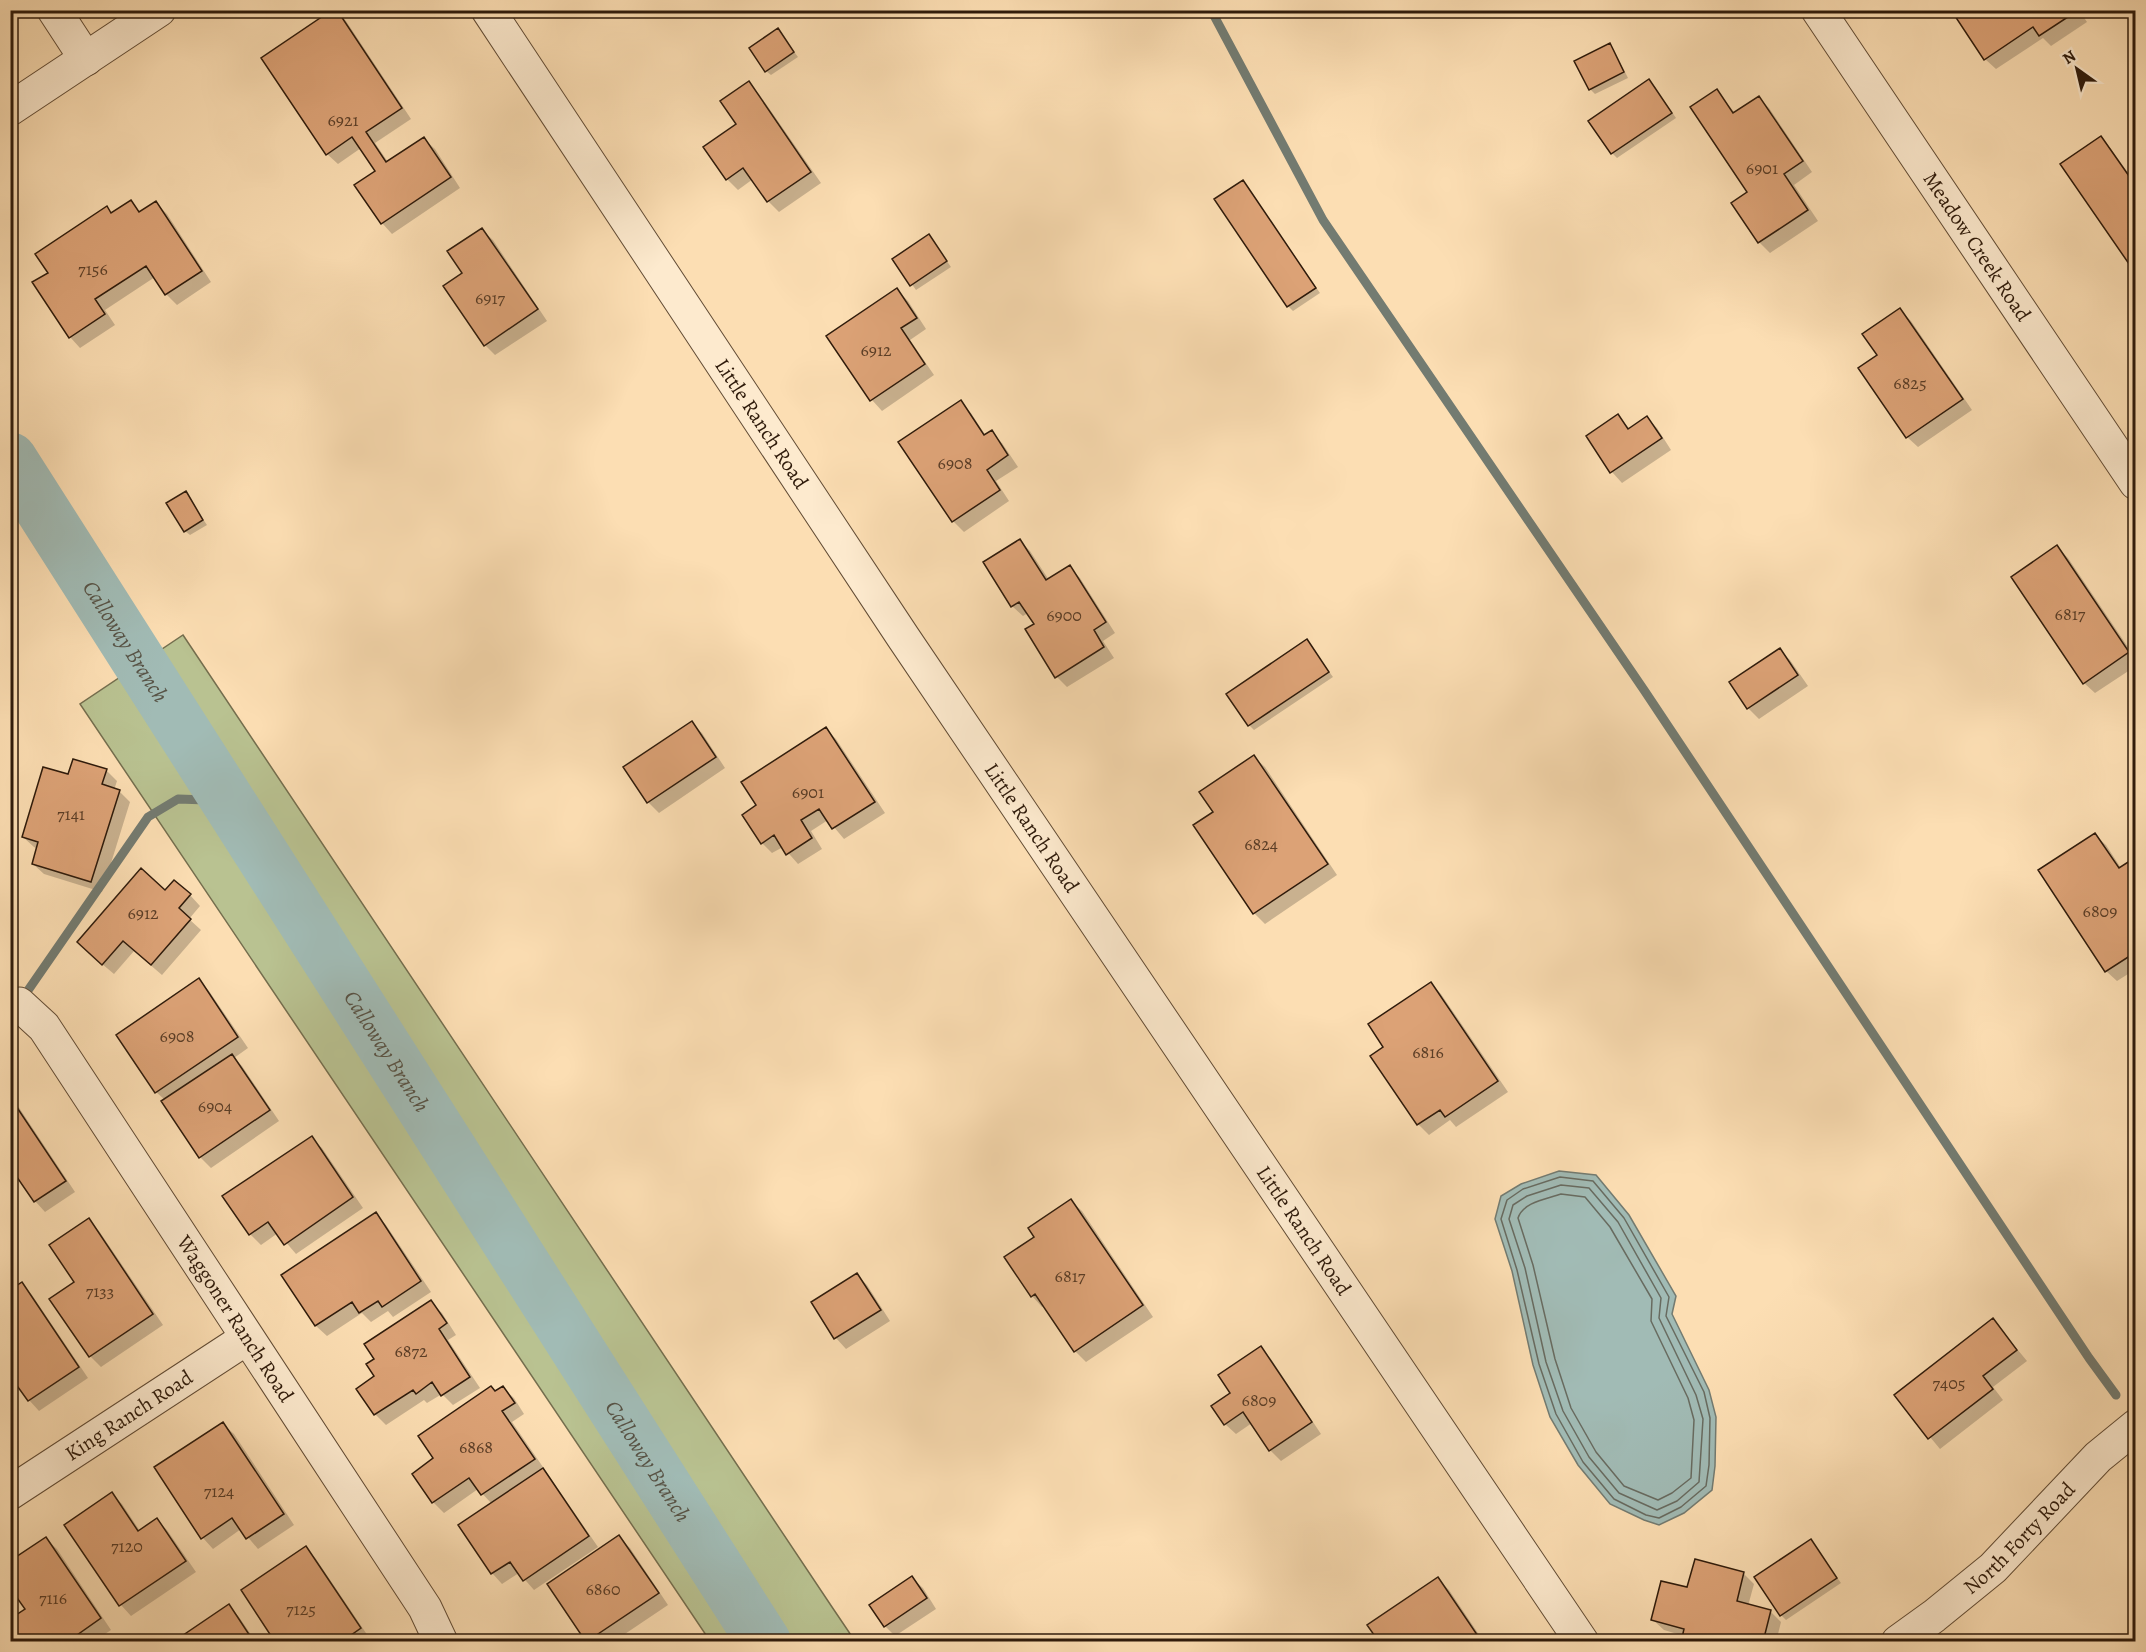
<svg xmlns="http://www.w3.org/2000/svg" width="2146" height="1652" viewBox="0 0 2146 1652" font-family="Alegreya,serif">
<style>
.green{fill:#b9c291;stroke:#746e4e;stroke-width:1.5}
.water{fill:#a1bbb5;stroke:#737b71;stroke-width:1.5}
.shadow{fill:#0003}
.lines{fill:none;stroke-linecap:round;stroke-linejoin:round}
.shore{stroke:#686b60;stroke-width:1.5}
.stream{stroke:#737b71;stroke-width:9}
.river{stroke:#a1bbb5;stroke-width:54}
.building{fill:#dca276;stroke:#2f1b0b;stroke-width:1.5}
.minor-casing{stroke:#624c35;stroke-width:35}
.minor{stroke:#fdeace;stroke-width:33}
.labels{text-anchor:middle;stroke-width:4.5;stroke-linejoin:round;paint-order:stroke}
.number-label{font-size:18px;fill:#5a3d26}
.street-label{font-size:21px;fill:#2f1b0b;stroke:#fdeace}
.water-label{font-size:22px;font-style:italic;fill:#575346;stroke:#fdeace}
</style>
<rect width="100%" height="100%" fill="#fcdeb3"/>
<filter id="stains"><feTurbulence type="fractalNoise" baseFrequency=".00333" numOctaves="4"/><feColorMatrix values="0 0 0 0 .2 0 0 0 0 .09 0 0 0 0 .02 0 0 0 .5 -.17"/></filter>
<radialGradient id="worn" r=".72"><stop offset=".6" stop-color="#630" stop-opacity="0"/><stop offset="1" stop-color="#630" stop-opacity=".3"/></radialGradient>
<path class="green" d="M 183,635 L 832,1607 L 855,1641 L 710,1641 L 80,704 Z"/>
<path class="water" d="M 1559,1171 L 1596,1175 L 1629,1215 L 1676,1296 L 1672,1314 L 1709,1390 L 1716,1417 L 1715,1466 L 1712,1490 L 1684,1513 L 1659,1525 L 1644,1520 L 1610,1504 L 1578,1465 L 1550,1417 L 1533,1365 L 1512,1271 L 1495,1219 L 1501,1196 L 1521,1184 Z"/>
<path class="shadow" d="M 336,10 L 346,21 L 411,119 L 375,143 L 388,162 L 424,139 L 435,149 L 460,188 L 392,234 L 382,223 L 377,171 L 361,148 L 338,164 L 327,154 Z
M 1952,10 L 2079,10 L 2087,22 L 2051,46 L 2043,38 L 1996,69 L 1985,59 Z
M 778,30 L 798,57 L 771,75 L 766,71 Z
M 1609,45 L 1614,50 L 1628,78 L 1595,94 L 1590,89 Z
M 748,83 L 759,94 L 821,183 L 779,212 L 768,201 L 753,179 L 738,190 L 727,179 Z
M 1654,86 L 1676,118 L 1617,158 L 1612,153 Z
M 1716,91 L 1735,113 L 1759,98 L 1769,108 L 1812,172 L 1794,185 L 1818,221 L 1770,253 L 1760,243 L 1733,203 L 1749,193 Z
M 2101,138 L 2111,149 L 2136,184 L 2136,271 Z
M 1243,182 L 1320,293 L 1293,311 L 1288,306 Z
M 131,202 L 141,213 L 156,203 L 167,214 L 211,282 L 177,305 L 166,294 L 155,277 L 105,310 L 115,325 L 80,348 L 70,337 L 50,273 L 107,208 L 112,214 Z
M 482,230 L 493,240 L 547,321 L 495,355 L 485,345 L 464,273 Z
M 933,241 L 951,267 L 916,290 L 894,259 Z
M 897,290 L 908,301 L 926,329 L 910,340 L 934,375 L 882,411 L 872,400 L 829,336 Z
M 1900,310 L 1911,321 L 1972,410 L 1918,447 L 1907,437 L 1879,355 Z
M 960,402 L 971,413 L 986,436 L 991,432 L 1002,443 L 1018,467 L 996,481 L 1009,501 L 964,532 L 953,521 Z
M 1618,416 L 1630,429 L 1647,418 L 1657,428 L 1671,450 L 1622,483 L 1612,472 L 1588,437 Z
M 185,493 L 207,525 L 190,535 L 185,531 Z
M 1020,541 L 1030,551 L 1049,580 L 1070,567 L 1080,578 L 1115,633 L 1103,641 L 1114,658 L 1067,687 L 1057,677 L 1036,625 L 1028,613 L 1023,616 L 1012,606 Z
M 2057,547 L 2068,558 L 2136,659 L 2136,666 L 2095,693 L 2084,683 Z
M 1307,641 L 1333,677 L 1254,730 L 1249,725 Z
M 1780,650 L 1790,660 L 1808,686 L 1759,719 L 1748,708 L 1731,683 Z
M 691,723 L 702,733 L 725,768 L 659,813 L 648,802 Z
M 826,729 L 836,739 L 885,813 L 844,839 L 828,820 L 811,831 L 822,849 L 798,864 L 783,847 L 772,853 L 762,843 L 758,805 Z
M 1254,757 L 1265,767 L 1337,875 L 1265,924 L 1254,913 L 1215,813 Z
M 106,770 L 117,781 L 114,790 L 119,791 L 130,802 L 102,892 L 44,874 L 33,864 L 38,849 L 34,847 L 23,837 L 69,776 Z
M 2095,835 L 2106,845 L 2121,868 L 2136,859 L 2136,969 L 2117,981 L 2106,971 Z
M 166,892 L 190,895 L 200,906 L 189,919 L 201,930 L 162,975 L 134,951 L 114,974 L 89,953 Z
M 199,980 L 209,991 L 248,1048 L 234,1058 L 242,1066 L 279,1121 L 211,1168 L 200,1157 L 165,1100 L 156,1092 Z
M 1431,983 L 1441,994 L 1508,1092 L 1456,1127 L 1450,1120 L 1429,1135 L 1418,1124 L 1372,1056 L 1385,1048 Z
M 10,1094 L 75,1192 L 45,1212 L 35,1201 L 17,1174 L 10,1178 Z
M 311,1138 L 322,1148 L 363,1208 L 296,1254 L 278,1233 L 261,1245 L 250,1234 L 224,1197 Z
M 1071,1201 L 1082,1211 L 1153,1317 L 1086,1362 L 1075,1351 L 1045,1305 L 1042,1307 L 1032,1296 L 1036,1238 Z
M 376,1214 L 386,1225 L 431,1292 L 393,1317 L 388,1311 L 371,1322 L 362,1313 L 327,1336 L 316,1326 L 283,1275 Z
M 88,1220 L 99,1231 L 163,1325 L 101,1367 L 90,1356 L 51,1299 L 76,1283 Z
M 857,1275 L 867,1285 L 890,1321 L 846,1349 L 836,1338 Z
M 22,1284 L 32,1295 L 88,1378 L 39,1411 L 29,1400 L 14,1379 L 10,1382 L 10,1292 Z
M 431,1302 L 442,1313 L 456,1335 L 448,1340 L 480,1388 L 453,1405 L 442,1394 L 427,1403 L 424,1400 L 386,1425 L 375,1414 L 376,1359 Z
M 1993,1320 L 2027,1361 L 1993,1387 L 2003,1400 L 1940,1449 L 1896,1396 Z
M 1260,1348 L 1271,1359 L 1321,1434 L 1281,1461 L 1270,1450 L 1252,1423 L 1236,1434 L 1225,1424 L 1232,1394 Z
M 503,1388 L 514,1398 L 524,1414 L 512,1422 L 598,1547 L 534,1590 L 519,1573 L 502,1584 L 492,1573 L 460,1526 L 492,1504 L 478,1489 L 444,1513 L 433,1502 L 436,1459 L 496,1393 Z
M 223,1424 L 234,1434 L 294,1525 L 258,1549 L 241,1529 L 213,1549 L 203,1538 L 156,1468 Z
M 112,1494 L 122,1504 L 140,1531 L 157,1520 L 167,1530 L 196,1572 L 131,1616 L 121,1605 L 66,1525 Z
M 619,1537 L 630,1548 L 668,1605 L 613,1642 L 588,1642 L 549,1584 Z
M 46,1539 L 57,1549 L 111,1630 L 93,1642 L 20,1642 Z
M 1811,1541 L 1841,1583 L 1786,1620 L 1781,1615 Z
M 306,1548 L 316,1559 L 370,1639 L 367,1642 L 277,1642 Z
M 1743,1573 L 1754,1584 L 1748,1606 L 1770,1611 L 1781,1622 L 1776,1642 L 1682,1642 L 1684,1636 L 1664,1630 L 1653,1620 L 1688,1589 Z
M 912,1578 L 923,1588 L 936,1609 L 895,1636 L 885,1626 Z
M 1438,1579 L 1449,1590 L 1484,1642 L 1380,1642 Z
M 229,1606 L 239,1617 L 256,1642 L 176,1642 Z"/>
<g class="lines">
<path class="shore" d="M 1560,1177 L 1593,1181 L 1624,1218 L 1669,1297 L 1666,1316 L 1704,1392 L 1710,1418 L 1709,1465 L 1706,1486 L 1681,1507 L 1659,1518 L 1646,1515 L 1614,1499 L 1583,1462 L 1556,1414 L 1539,1364 L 1517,1270 L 1501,1219 L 1507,1200 L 1523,1189 Z
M 1561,1185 L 1589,1188 L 1618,1222 L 1661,1298 L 1659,1318 L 1696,1395 L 1703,1419 L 1699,1482 L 1677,1501 L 1657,1510 L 1619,1493 L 1589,1457 L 1563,1411 L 1546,1362 L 1525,1268 L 1509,1219 L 1513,1205 L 1527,1196 Z
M 1561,1194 L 1585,1197 L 1610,1227 L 1652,1299 L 1651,1321 L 1688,1398 L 1694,1420 L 1691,1478 L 1672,1493 L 1658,1500 L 1624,1486 L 1596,1452 L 1571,1408 L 1555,1359 L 1533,1265 L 1518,1218 C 1523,1202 1547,1199 1561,1194 Z"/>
<path class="stream" d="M 1211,10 L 1323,220 L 1644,690 L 2089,1358 L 2116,1395
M 22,999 L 148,817 L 178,799 L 207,800 L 275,874"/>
<path class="river" id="s1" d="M 10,459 L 764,1642"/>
</g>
<path class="building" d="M 332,10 L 337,10 L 402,108 L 366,132 L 386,162 L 424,137 L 451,177 L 381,224 L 354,185 L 375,171 L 352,137 L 326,155 L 261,58 Z
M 1951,10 L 2077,10 L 2077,11 L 2039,36 L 2033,27 L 1984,60 Z
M 778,28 L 794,52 L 765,72 L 749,48 Z
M 1610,43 L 1624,72 L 1589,90 L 1574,61 Z
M 1649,79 L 1672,113 L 1611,154 L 1588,121 Z
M 749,81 L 811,172 L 767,202 L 743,168 L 726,180 L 703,147 L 736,124 L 720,101 Z
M 1717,89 L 1733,113 L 1759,96 L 1803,161 L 1784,174 L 1808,210 L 1758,243 L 1731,203 L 1747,192 L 1690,107 Z
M 2101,136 L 2136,186 L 2136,274 L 2060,164 Z
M 1243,180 L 1316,288 L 1287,307 L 1214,199 Z
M 131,200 L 139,212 L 156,201 L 202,271 L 165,295 L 146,266 L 95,299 L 105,314 L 69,338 L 32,282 L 48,273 L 35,254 L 107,206 L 111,213 Z
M 482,228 L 538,309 L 484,346 L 443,286 L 462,273 L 447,251 Z
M 929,234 L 947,261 L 910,286 L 892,259 Z
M 897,288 L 917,318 L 901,328 L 925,364 L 870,401 L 826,336 Z
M 1900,308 L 1963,399 L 1906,438 L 1858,368 L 1877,355 L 1862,334 Z
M 961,400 L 984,435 L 992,430 L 1008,455 L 987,470 L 1000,490 L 952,522 L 898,442 Z
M 1618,414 L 1628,429 L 1647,416 L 1662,438 L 1610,473 L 1586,436 Z
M 186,491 L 203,520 L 184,532 L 166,503 Z
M 1020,539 L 1046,580 L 1070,565 L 1106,622 L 1094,630 L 1104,647 L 1055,678 L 1025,629 L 1034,624 L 1019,602 L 1011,607 L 983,562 Z
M 2057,545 L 2129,652 L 2083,684 L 2011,577 Z
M 1307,639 L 1329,672 L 1248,726 L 1226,694 Z
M 1780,648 L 1798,675 L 1747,709 L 1729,682 Z
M 692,721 L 716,757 L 647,803 L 623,767 Z
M 826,727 L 875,802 L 832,829 L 819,809 L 801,820 L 812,838 L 786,855 L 774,835 L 761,844 L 742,815 L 756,805 L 741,782 Z
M 1254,755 L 1328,864 L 1253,914 L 1193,825 L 1213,812 L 1199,792 Z
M 73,759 L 107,769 L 102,784 L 120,790 L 91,882 L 32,864 L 38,842 L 22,837 L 43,767 L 68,774 Z
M 2095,833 L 2119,868 L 2136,857 L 2136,952 L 2105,972 L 2038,870 Z
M 141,868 L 165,890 L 174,880 L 191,894 L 179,908 L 191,919 L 151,965 L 123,941 L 102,965 L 77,942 Z
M 199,978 L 238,1037 L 155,1093 L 116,1035 Z
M 1431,982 L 1498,1081 L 1445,1117 L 1440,1110 L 1417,1125 L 1370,1056 L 1383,1047 L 1368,1024 Z
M 232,1054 L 270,1110 L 199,1158 L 161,1101 Z
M 10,1097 L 66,1181 L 34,1202 L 10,1167 Z
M 312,1136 L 353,1197 L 284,1245 L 268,1222 L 249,1235 L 222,1196 Z
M 1071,1199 L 1143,1305 L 1074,1352 L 1035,1294 L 1031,1297 L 1004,1257 L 1034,1237 L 1028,1228 Z
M 376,1212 L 421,1281 L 382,1307 L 378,1301 L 359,1313 L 352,1302 L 315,1326 L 281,1275 Z
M 89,1218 L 153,1314 L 89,1357 L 49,1299 L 74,1282 L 49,1245 Z
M 857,1273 L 881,1310 L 834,1339 L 811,1302 Z
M 22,1282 L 79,1367 L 28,1401 L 10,1376 L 10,1290 Z
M 431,1300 L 447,1323 L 439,1329 L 470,1377 L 441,1396 L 432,1382 L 416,1394 L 413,1390 L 374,1415 L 356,1389 L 374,1376 L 366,1364 L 374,1359 L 364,1344 Z
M 1993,1318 L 2017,1350 L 1983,1376 L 1993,1389 L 1928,1439 L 1894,1395 Z
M 1261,1346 L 1312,1422 L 1269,1451 L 1243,1412 L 1224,1425 L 1211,1406 L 1230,1393 L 1218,1375 Z
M 491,1386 L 495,1391 L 503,1386 L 515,1403 L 502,1411 L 535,1459 L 481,1495 L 469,1478 L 432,1503 L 412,1474 L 433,1458 L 418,1436 Z
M 223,1422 L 284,1514 L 246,1539 L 232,1518 L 201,1539 L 154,1467 Z
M 543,1468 L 589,1536 L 523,1581 L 510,1562 L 491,1574 L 458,1525 Z
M 112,1492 L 138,1531 L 157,1518 L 186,1561 L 119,1606 L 64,1525 Z
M 619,1535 L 659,1593 L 586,1642 L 547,1584 Z
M 46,1537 L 101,1618 L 67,1642 L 18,1642 L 10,1630 L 10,1619 L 25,1609 L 10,1588 L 10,1561 Z
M 1811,1539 L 1837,1578 L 1780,1616 L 1754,1577 Z
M 306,1546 L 361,1628 L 341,1642 L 305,1642 L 302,1636 L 294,1642 L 275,1642 L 241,1590 Z
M 1695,1559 L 1744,1572 L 1737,1601 L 1771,1610 L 1763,1642 L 1681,1642 L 1684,1629 L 1651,1620 L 1661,1581 L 1687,1587 Z
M 912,1576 L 927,1598 L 884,1627 L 869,1605 Z
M 1438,1577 L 1482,1642 L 1379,1642 L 1367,1625 Z
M 229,1604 L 254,1642 L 173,1642 Z"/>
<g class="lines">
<g class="minor-casing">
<g id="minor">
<path d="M 54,10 L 86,59"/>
<path id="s2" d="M 488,10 L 903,637 L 1582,1642"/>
<path id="s3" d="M 1818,10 L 2136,483"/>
<path d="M 10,109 L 159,10"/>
<path id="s4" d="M 10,1006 L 19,1004 L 44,1027 L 425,1608 L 441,1642"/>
<path id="s5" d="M 10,1493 L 247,1338"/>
<path id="s6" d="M 1898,1642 L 1934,1616 L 1993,1568 L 2098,1457 L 2136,1426"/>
</g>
</g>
<use href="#minor" class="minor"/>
</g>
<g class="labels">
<g class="number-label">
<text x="343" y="126">6921</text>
<text x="1762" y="174">6901</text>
<text x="93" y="275">7156</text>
<text x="490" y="304">6917</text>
<text x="876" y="356">6912</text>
<text x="1910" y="389">6825</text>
<text x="955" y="469">6908</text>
<text x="2070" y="620">6817</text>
<text x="1064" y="621">6900</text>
<text x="808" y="798">6901</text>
<text x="71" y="820">7141</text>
<text x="1261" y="850">6824</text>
<text x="2100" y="917">6809</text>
<text x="143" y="919">6912</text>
<text x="177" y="1042">6908</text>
<text x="1428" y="1058">6816</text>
<text x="215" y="1112">6904</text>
<text x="1070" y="1282">6817</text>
<text x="100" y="1297">7133</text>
<text x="411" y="1357">6872</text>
<text x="1949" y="1389">7405</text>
<text x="1259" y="1406">6809</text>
<text x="476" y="1453">6868</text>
<text x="219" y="1497">7124</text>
<text x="127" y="1552">7120</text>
<text x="603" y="1595">6860</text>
<text x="53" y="1604">7116</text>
<text x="301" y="1615">7125</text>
</g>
<g class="street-label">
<text dy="7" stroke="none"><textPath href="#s3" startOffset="285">Meadow Creek Road</textPath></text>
<text dy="7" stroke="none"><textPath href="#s2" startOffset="496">Little Ranch Road</textPath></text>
<text dy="7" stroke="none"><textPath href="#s2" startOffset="982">Little Ranch Road</textPath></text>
<text dy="7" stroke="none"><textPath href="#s2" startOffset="1468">Little Ranch Road</textPath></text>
<text dy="7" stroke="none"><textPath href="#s4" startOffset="392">Waggoner Ranch Road</textPath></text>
<text dy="7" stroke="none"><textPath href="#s5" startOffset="142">King Ranch Road</textPath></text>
<text dy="7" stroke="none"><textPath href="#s6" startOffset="160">North Forty Road</textPath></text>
</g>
<g class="water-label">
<text dy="8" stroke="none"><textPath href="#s1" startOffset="216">Calloway Branch</textPath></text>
<text dy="8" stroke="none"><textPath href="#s1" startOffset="702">Calloway Branch</textPath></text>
<text dy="8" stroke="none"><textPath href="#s1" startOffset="1188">Calloway Branch</textPath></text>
</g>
</g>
<rect width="2146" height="1652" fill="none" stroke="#fcdeb3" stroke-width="36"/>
<rect x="12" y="12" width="2122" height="1628" fill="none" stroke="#2f1b0b" stroke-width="3"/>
<rect x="18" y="18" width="2110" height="1616" fill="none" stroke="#2f1b0b" stroke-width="1.5"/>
<g transform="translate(2077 69) rotate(326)" stroke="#fdeace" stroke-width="4.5" paint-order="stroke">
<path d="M0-4.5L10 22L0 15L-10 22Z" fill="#2f1b0b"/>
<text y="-9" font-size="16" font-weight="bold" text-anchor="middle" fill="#2f1b0b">N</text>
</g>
<rect width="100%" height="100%" filter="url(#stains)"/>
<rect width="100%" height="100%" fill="url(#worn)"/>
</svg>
